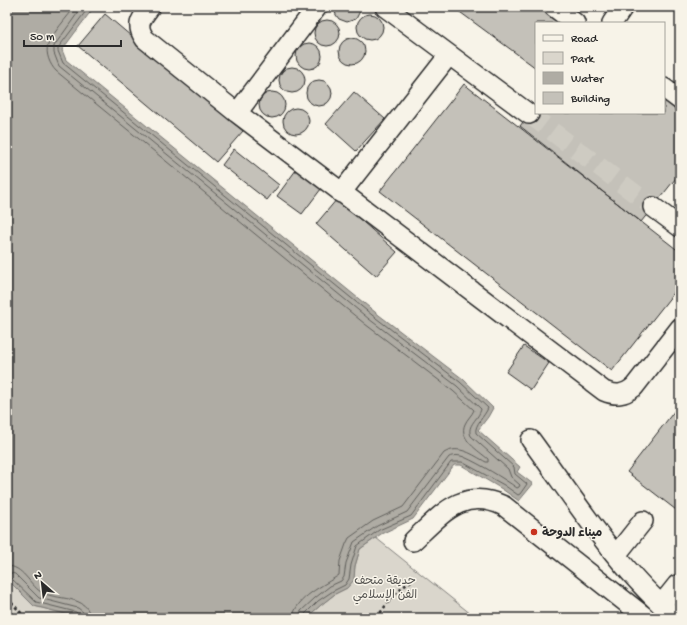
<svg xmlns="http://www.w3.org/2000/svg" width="687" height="625" viewBox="0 0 687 625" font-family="'Gochi Hand','Playpen Sans Arabic',sans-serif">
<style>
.green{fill:#dad6cc;stroke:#82807c}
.water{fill:#afaca4;stroke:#7a7874}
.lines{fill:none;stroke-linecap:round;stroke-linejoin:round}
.shore{stroke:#605f5b;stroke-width:1}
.building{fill:#c4c1b9;stroke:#2b2b2b}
.minor-tunnel{stroke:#cecbc2;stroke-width:19;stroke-dasharray:19 10;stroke-linecap:butt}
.minor-casing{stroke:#2b2b2b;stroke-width:22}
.path{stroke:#2b2b2b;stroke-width:2.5;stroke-dasharray:3 3;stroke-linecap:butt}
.minor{stroke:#f7f3e8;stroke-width:19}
.poi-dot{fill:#c8321e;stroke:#f7f3e8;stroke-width:1.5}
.labels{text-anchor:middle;stroke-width:3;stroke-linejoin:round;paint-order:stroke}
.poi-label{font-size:12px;font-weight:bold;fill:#2b2b2b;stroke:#f7f3e8;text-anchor:start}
.park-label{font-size:12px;fill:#575653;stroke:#f7f3e8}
</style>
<rect width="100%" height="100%" fill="#f7f3e8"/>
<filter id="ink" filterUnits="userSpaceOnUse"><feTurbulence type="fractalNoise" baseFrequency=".025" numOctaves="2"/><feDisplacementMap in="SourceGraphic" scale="8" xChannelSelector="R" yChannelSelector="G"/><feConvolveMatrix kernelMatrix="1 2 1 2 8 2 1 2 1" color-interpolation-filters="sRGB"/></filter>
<g filter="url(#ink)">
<path class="green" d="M 376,538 L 476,618 L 306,618 L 321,605 L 335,594 L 347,588 L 353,580 L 355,566 L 360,549 Z
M 7,579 L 34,606 L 82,618 L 7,618 Z"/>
<path class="water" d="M 7,7 L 94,7 L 62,50 L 66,60 L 375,312 L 463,379 L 493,408 L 488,417 L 478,430 L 520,467 L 517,472 L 533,484 L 519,501 L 502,489 L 461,465 L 454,465 L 413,519 L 381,534 L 360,549 L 355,566 L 354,580 L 347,588 L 335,594 L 321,605 L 306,618 L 125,618 L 108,616 L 82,618 L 34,606 L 7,579 Z"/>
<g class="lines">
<path class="shore" d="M 75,7 C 68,16 51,35 48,45 C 45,53 50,65 56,71 L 365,324 L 453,391 L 474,410 C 472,415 467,419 465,424 C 458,439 479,451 488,459 L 488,462 L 486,462 C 473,455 459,444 444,453 L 403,507 L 373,521 L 349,538 L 346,544 L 340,561 L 339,575 C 325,585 294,598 293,618
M 82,7 L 54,46 L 54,53 L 59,66 L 369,319 L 457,386 L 481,409 C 479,419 466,425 471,436 L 508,469 L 511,477 L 520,485 L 519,487 L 517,488 C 503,478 480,464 464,457 C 459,455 453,455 449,457 L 407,512 L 377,526 L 354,542 L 346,563 L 344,577 L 341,581 L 330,586 L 315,598 L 301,611 L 299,618
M 89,7 L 58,48 L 58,51 L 63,63 L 372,315 L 460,382 L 488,408 C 485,416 474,425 476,433 L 514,467 L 515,474 L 527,484 L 520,494 L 518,495 L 504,485 L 462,462 L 451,462 L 411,516 L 379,530 L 357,546 L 351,565 L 349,579 L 345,585 L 333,591 L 318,601 L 305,614 L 304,618
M 7,566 C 23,566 29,584 41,592 C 56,601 89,594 90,618
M 7,572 L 15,574 L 39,598 L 78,608 L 83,612 L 84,618
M 7,577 L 11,578 L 36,602 L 76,612 L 79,615 L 79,618"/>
</g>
<path class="building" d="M 334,7 L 360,7 L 360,11 L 356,19 L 347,22 L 339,19 L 336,15 Z
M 453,7 L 549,7 L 571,23 L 536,23 L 536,68 Z
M357 27a13 13 0 1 1 26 0a13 13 0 1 1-26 0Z
M 105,14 L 243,131 L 216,162 L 78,46 Z
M314 33a13 13 0 1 1 26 0a13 13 0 1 1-26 0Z
M339 51a13 13 0 1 1 26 0a13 13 0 1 1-26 0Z
M296 56a13 13 0 1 1 26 0a13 13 0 1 1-26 0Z
M279 80a13 13 0 1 1 26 0a13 13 0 1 1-26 0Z
M306 93a13 13 0 1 1 26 0a13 13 0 1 1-26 0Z
M 464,84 L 680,252 L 680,285 L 612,371 L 380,191 Z
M259 105a13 13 0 1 1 26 0a13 13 0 1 1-26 0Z
M 354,92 L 385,119 L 356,151 L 326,124 Z
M 664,95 L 680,108 L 680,173 L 641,222 L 520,126 L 536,105 L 536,113 L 664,113 Z
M283 121a13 13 0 1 1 26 0a13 13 0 1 1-26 0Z
M 234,149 L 279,185 L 267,200 L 222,165 Z
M 296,170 L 321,189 L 302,214 L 277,196 Z
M 337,199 L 397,252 L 376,276 L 316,224 Z
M 524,346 L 549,363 L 531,390 L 506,372 Z
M 679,405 L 680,406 L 680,513 L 627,472 Z"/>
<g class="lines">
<path class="minor-tunnel" d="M 529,114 L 653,207"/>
<g class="minor-casing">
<path id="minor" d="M 150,7 C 141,19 135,25 145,39 L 237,113 L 604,391 C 616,396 624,395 634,387 L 680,328
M 385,7 L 529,114
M 554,7 L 575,23
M 612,23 L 623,7
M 664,88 L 680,100
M 237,113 L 317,7
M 341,193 L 449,55
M 653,207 L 680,227
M 531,440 C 575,500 619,570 676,618
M 413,541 C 441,515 463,486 504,506 L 646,618
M 616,555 L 643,521
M 661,605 L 677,585"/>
</g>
<path class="path" d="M 7,598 L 26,618
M 377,618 C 387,602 399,589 415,578"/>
<use href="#minor" class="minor"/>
</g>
</g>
<circle class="poi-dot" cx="534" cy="532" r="4"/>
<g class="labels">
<g class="poi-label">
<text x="542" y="536">ميناء الدوحة</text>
</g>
<g class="park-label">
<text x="385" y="584">حديقة متحف<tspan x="385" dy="14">الفن الإسلامي</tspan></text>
</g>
</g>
<rect width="687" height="625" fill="none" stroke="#f7f3e8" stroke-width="24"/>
<rect x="12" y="12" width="663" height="601" fill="none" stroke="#2b2b2b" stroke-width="1.5" filter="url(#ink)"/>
<rect x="535" y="22" width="130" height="92" fill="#f7f3e8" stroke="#a5a39c"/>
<rect x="543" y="35" width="20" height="6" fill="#f7f3e8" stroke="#a5a39c"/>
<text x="571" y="42" font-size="12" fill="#2b2b2b">Road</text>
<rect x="543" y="52" width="20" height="12" fill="#dad6cc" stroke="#a5a39c"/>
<text x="571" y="62" font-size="12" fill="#2b2b2b">Park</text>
<rect x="543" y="72" width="20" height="12" fill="#afaca4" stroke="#a5a39c"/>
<text x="571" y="82" font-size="12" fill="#2b2b2b">Water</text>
<rect x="543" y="92" width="20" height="12" fill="#c4c1b9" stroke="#a5a39c"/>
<text x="571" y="102" font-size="12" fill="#2b2b2b">Building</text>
<g transform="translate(42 583) rotate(332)" stroke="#f7f3e8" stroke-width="3" paint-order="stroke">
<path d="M0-3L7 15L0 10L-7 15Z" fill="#2b2b2b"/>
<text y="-6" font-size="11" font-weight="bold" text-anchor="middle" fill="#2b2b2b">N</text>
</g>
<path d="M24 40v6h97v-6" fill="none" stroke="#2b2b2b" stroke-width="2"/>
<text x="30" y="40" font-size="12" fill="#2b2b2b" stroke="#f7f3e8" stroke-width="3" paint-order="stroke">50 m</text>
</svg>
